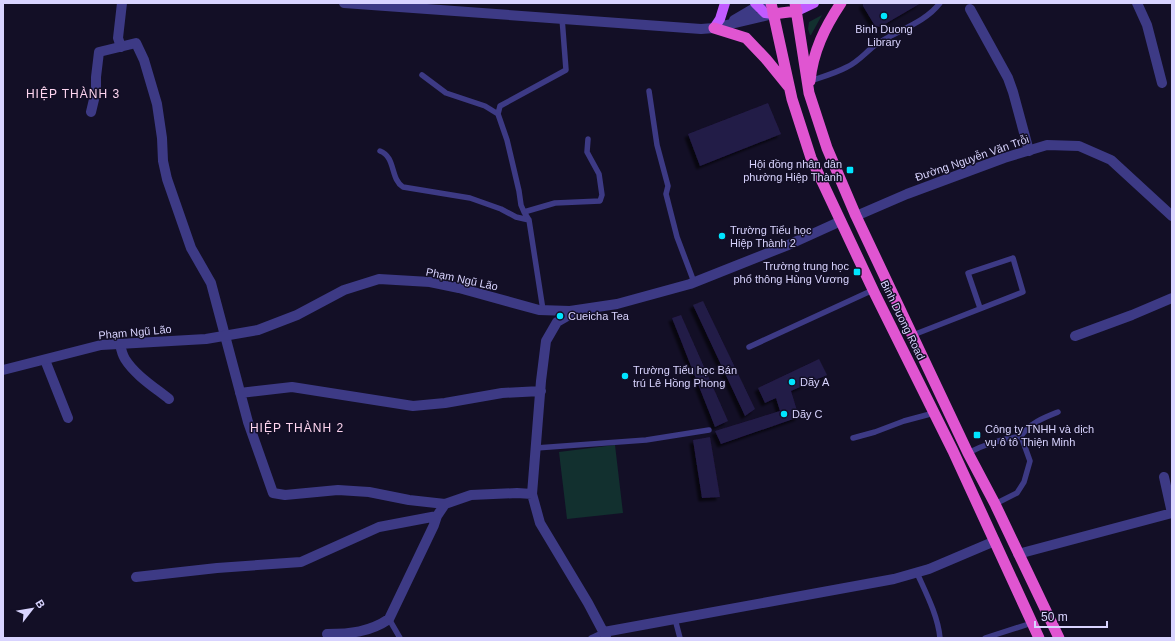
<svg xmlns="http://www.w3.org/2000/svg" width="1175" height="641" viewBox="0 0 1175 641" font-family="Helvetica,sans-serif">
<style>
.green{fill:#12302f}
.building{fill:#241b47;filter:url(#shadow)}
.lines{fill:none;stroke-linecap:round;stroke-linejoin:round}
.service{stroke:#3d3a85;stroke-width:5.5}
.minor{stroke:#3d3a85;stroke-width:10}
.tertiary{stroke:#3d3a85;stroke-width:10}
.primary{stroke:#c25bff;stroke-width:10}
.trunk{stroke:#e055d1;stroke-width:11}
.poi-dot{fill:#00e5ff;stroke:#130f26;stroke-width:1.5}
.labels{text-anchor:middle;stroke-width:3;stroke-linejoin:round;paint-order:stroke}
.poi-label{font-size:11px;fill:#d9d4ff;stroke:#130f26;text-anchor:start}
.street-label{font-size:11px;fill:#d9d4ff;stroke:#130f26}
.neighbourhood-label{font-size:12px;letter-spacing:1px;fill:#ffd6f0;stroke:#130f26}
</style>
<defs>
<filter id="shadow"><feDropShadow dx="-3.5" dy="3.5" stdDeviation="1" flood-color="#0009"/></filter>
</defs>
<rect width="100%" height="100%" fill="#130f26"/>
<path class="green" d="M 822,15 L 811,35 L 810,35 L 808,29 L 809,22 Z
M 615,445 L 623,513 L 567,519 L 559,452 Z"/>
<path class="building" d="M 863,3 L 921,3 L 880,27 L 875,26 L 863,6 Z
M 768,103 L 781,134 L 700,166 L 688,134 Z
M 703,301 L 755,409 L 745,416 L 693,305 Z
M 681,315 L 728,421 L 715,427 L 672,318 Z
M 819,359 L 827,375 L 791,391 L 799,417 L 721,444 L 715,431 L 780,411 L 776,398 L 765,403 L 758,388 Z
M 710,437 L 720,497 L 702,498 L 693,440 Z"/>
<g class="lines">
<path class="service" d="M 422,75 L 446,93 L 485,106 L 498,114
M 810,81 C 822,77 836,73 847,67 C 858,62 865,53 874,46 C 895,31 924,24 940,3
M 649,91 L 657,145 L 668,186 L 666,194 L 677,237 L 694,282
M 380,151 C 396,157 390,179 403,187 L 470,198 L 501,209 L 516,217 L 529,220
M 524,212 L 521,205 L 519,191 L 507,140 L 498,114 L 500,106 L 566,70 L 562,18
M 543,310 L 529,220 L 524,212 L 555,203 L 600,201 L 602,195 L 599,174 L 587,152 L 588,139
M 913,335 L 1023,292 L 1013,258 L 968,273 L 980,308
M 749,347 L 873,290
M 853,438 L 875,432 L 904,421 L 934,413
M 536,448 L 646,440 L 709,430
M 968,453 C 985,444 1002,439 1021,436
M 995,504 L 1017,493 L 1024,482 L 1030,461 L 1021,436 C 1030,423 1043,418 1058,412
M 917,573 C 926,593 938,616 940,638
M 389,619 L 400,638
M 675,619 L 680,638
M 591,638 L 604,632
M 985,638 L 1032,623"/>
<path class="minor" d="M 1137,3 L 1147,25 L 1162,83
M 970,9 L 1008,78 L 1013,92 L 1029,151
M 121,47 L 118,38 L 122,3
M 91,112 L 96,91 L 96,77 L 99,52 L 136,43 L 144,60 L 157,104 L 162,138 L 163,161 L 167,179 L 191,248 L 211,283 L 248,422 L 273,493 L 285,495 L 338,490 L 369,492 L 409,500 L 445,504
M 1075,336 L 1132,315 L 1172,298
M 120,344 C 121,349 122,354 125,359 C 135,375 154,387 169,399
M 45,360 L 68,418
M 240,393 L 292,387 L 413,406 L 445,403 L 502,393 L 541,391
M 1164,477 L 1172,513
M 532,494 L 540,523 L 588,603 L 606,637
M 1018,554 L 1172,513
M 136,577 L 217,568 L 301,562 L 379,527 L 437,516
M 604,632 L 894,579 L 929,569 L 995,541
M 327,634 C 350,634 370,632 389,619 L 434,525 L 437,516 L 445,504 L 471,495 L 517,493 L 532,494 L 541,381 L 546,341 L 557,322 L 578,310"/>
<path class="tertiary" d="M 344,3 L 701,29 L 714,28 L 773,14
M 734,20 L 763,3
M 856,216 L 907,194 L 1004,158 L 1047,145 L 1079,146 L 1111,160 L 1172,216
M 3,370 L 101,345 L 206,339 L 258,330 L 297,315 L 344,290 L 379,279 L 430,282 L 459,288 L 539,310 L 570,311 L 617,304 L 690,284 L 788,245 L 841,221"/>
<path class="primary" d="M 755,3 L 765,13 L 773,14
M 797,11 L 814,3
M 714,28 L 720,19 L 725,3"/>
<path class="trunk" d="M 771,3 L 792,99 L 811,158 L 875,294 L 953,451 L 1039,638
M 795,3 L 809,93 L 827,148 L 856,216 L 968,453 L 995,504 L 1059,638
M 773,14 L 797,11
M 714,28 L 746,38 L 766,59 L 788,86
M 810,81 C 813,51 825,27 841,3"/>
</g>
<g class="poi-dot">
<circle cx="884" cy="16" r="4"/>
<rect x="846" y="166" width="8" height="8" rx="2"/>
<circle cx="722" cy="236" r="4"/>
<rect x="853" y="268" width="8" height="8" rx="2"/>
<circle cx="560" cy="316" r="4"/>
<circle cx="625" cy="376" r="4"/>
<circle cx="792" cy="382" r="4"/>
<circle cx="784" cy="414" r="4"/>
<rect x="973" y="431" width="8" height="8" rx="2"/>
</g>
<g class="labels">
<g class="poi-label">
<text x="884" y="33" text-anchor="middle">Binh Duong<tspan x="884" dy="13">Library</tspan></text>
<text x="842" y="168" text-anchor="end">Hội đồng nhân dân<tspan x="842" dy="13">phường Hiệp Thành</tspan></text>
<text x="730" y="234">Trường Tiểu học<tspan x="730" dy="13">Hiệp Thành 2</tspan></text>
<text x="849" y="270" text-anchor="end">Trường trung học<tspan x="849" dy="13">phổ thông Hùng Vương</tspan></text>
<text x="568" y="320">Cueicha Tea</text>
<text x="633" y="374">Trường Tiểu học Bán<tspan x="633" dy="13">trú Lê Hồng Phong</tspan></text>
<text x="800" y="386">Dãy A</text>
<text x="792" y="418">Dãy C</text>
<text x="985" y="433">Công ty TNHH và dịch<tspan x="985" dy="13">vụ ô tô Thiện Minh</tspan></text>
</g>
<g class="street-label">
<text transform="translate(972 158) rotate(-19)" y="4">Đường Nguyễn Văn Trỗi</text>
<text transform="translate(462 279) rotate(12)" y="4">Phạm Ngũ Lão</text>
<text transform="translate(903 320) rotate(64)" y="4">Binh Duong Road</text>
<text transform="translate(135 332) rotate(-5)" y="4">Phạm Ngũ Lão</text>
</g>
<g class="neighbourhood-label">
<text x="73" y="98">HIỆP THÀNH 3</text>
<text x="297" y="432">HIỆP THÀNH 2</text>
</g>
</g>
<rect width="1175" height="641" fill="none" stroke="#d9d4ff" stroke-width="8"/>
<g transform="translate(32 609) rotate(59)" stroke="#130f26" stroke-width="3" paint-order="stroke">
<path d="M0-3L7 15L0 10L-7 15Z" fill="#d9d4ff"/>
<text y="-6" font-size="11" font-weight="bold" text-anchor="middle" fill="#d9d4ff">B</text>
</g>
<path d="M1035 621v6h72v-6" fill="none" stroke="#d9d4ff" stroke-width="2"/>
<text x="1041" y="621" font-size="12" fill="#d9d4ff" stroke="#130f26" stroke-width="3" paint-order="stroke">50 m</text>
</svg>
